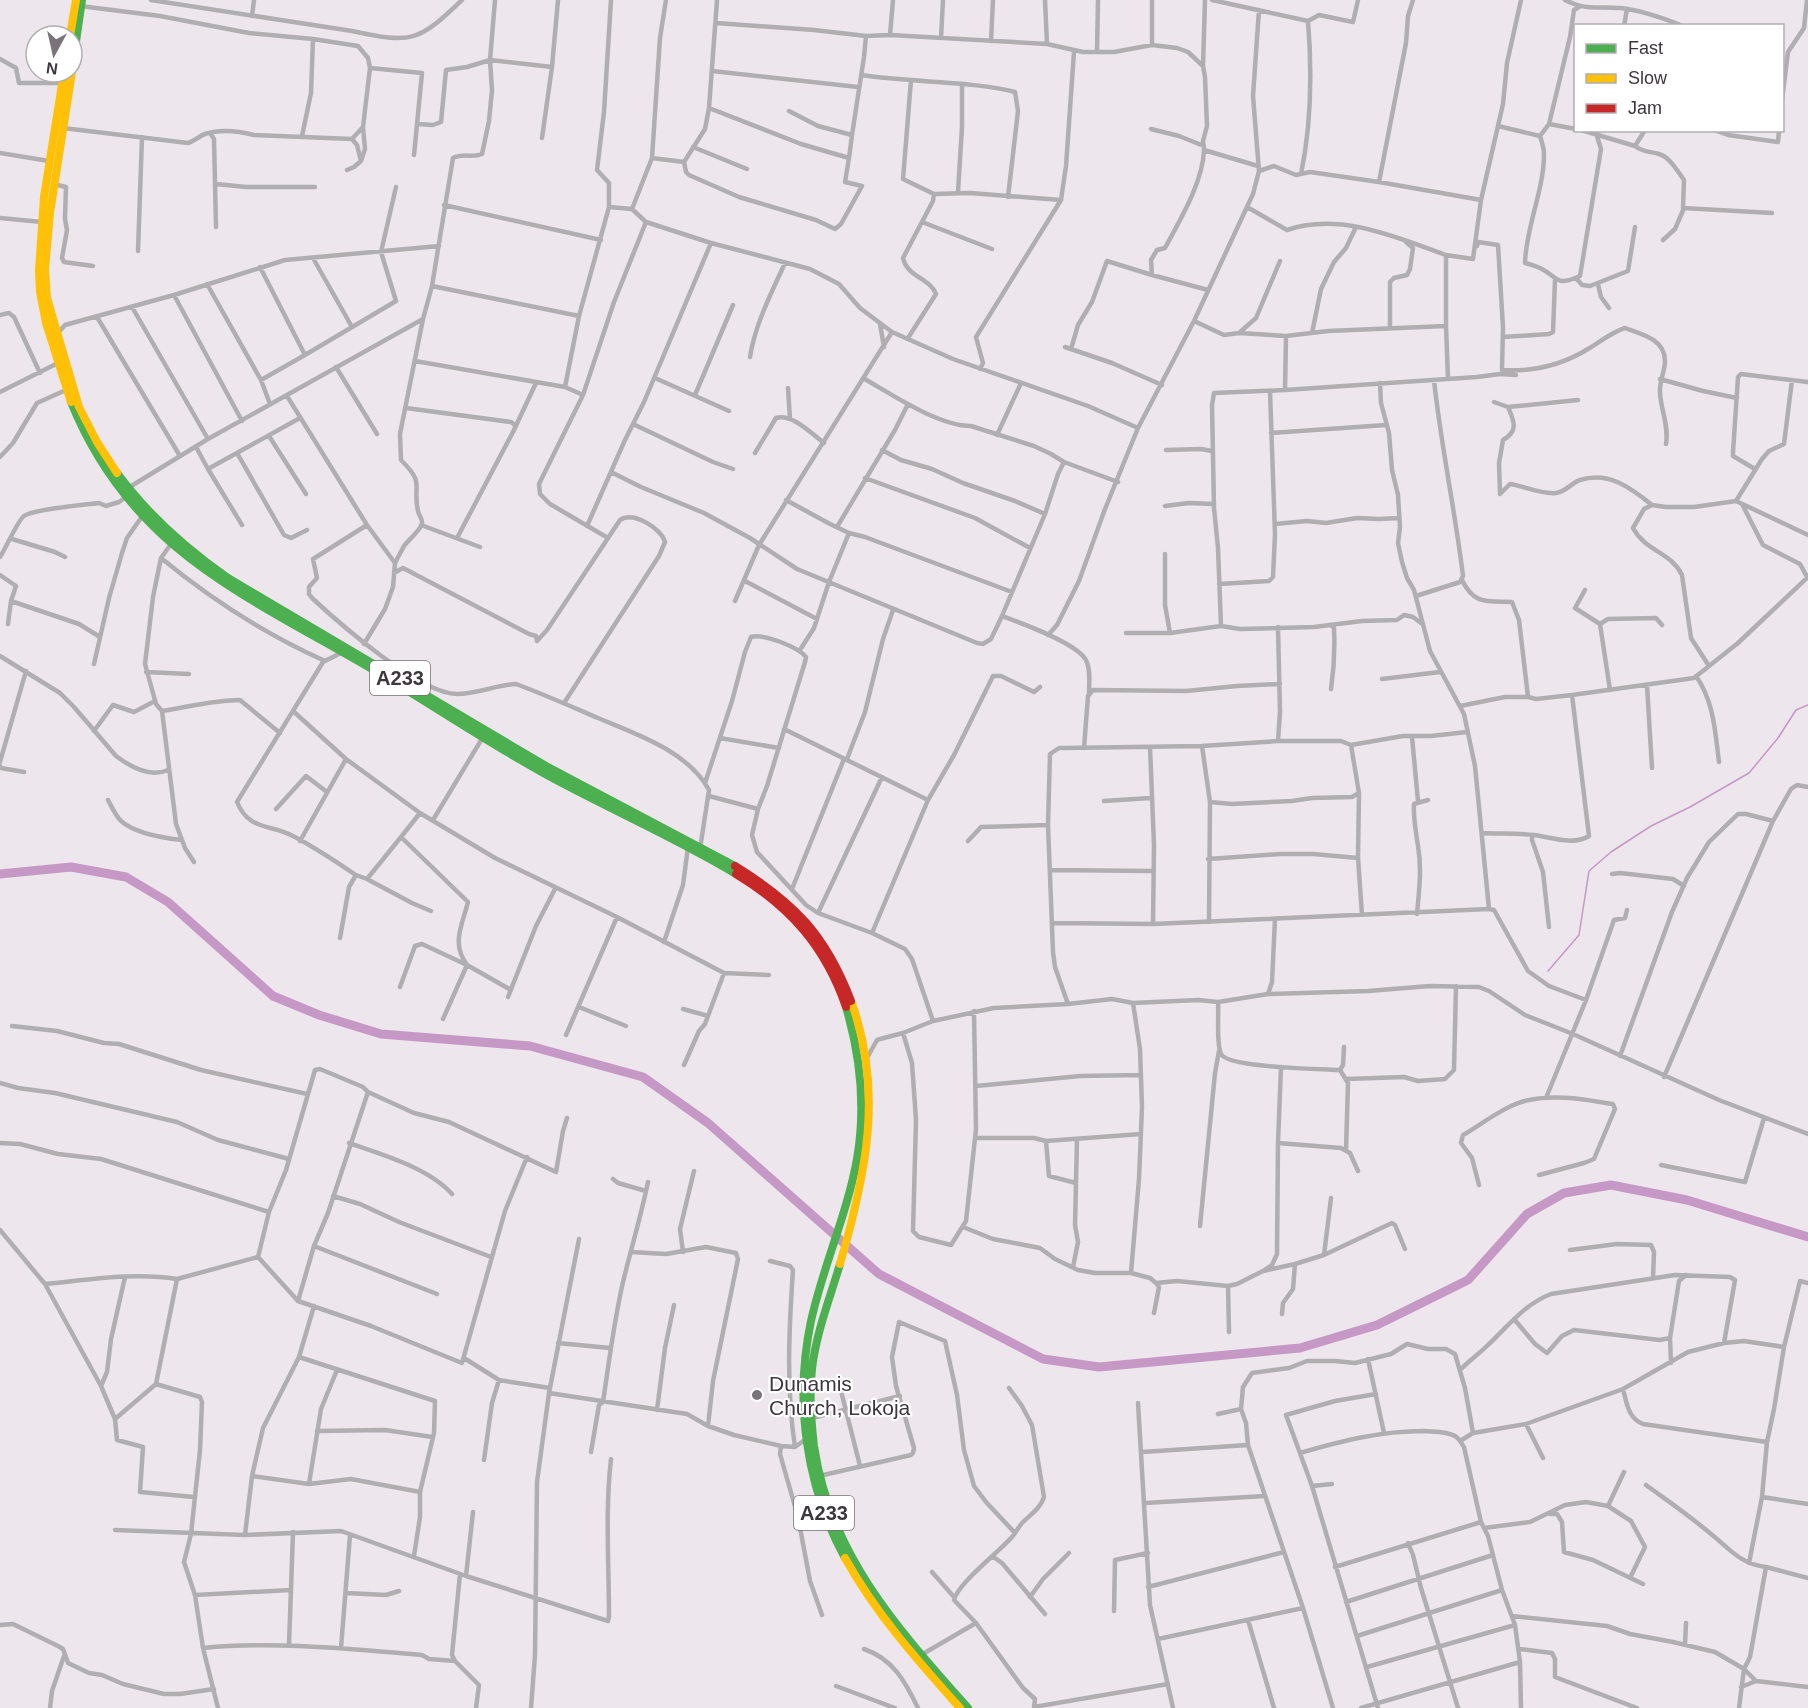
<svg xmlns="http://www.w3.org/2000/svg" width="1808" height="1708" font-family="Helvetica,sans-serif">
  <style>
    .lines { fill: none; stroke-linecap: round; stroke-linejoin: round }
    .stream { stroke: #c698c5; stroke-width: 1.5 }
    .river { stroke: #c698c5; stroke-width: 9 }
    .street { stroke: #b0aeb0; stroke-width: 4.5 }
    .fast { stroke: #4caf50; stroke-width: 8 }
    .slow { stroke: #ffc107; stroke-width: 8 }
    .jam { stroke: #c62828; stroke-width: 8 }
    .poi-dot { fill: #7a747a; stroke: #fff; stroke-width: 2 }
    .labels { text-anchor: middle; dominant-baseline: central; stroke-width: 4.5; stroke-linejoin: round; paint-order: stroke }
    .shield { fill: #fff; stroke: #767376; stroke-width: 1.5 }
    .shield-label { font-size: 20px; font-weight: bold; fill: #3c373c }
    .poi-label { font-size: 21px; fill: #3c373c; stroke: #fff; text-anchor: start }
  </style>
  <rect width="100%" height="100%" fill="#ede6ec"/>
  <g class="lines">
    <path class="stream" d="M1548 971 1579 935 1589 871 1611 852 1651 826 1690 807 1749 773 1778 738 1796 710 1808 705"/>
    <path class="river" d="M0 874 71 867 126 877 168 902 273 996 319 1015 381 1034 530 1046 643 1077 708 1123 879 1274 1043 1359 1099 1367 1300 1348 1377 1325 1468 1280 1527 1214 1564 1193 1611 1185 1687 1200 1808 1237"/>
    <path class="street" d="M151 0 352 31C412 44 418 42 462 0
      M1045 0 1047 44
      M1212 0 1308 21 1319 15 1353 22 1358 0
      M1565 0C1586 11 1597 6 1620 8 1641 10 1663 18 1683 26
      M80 6 160 16 249 33 313 39 358 46 368 58 370 68 363 127 365 149 361 161 354 167 347 170
      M252 16 254 0
      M716 23 814 30 866 36 890 35 1047 44 1083 52H1114L1152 45 1177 48 1188 52 1203 66 1205 77 1207 126 1203 141 1204 150 1258 166
      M1624 26 1627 9
      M890 35 893 0
      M941 38 943 0
      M991 41 993 0
      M1152 45V0
      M1097 52 1098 0
      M0 59 16 68 19 83H63
      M1203 66 1205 0
      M370 68 422 73 414 155
      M712 71 858 87
      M861 75C896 80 930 81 964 84 981 86 998 87 1015 92L1018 111 1008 197
      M911 80 903 179 934 194 970 193 1061 200
      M1782 100 1788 52 1804 28 1807 0
      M709 108 801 144 849 158 852 135
      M789 111 818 126 852 135 864 57 866 36
      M417 124 433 125 441 122 446 70 467 67 490 60 552 67
      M1549 124 1576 129
      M1498 126 1540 136C1542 142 1544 148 1544 154 1544 191 1526 226 1525 263 1530 264 1535 266 1540 268 1560 278 1555 287 1580 276L1601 149 1596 133 1598 130
      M63 128 188 143C195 141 199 136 205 134 221 129 238 131 254 135L352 139 357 145 361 161
      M1151 129 1179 136 1204 146
      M1581 130 1635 146C1644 153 1650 151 1659 154 1670 157 1678 172 1684 180L1683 208 1772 213
      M1714 130 1728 135 1778 142 1779 130
      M210 133 214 139 216 227
      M302 136 311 93 313 39
      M1540 136 1549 124 1570 37 1574 10 1579 7
      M542 138 552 67 558 0
      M352 139 363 127
      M1635 146 1645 130
      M693 147 747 169
      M0 153 49 161
      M652 158 684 162 686 172 689 175 739 197 816 220 835 229 841 224 862 186 845 182 849 158
      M684 162 705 129 709 108 717 0
      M1301 174C1311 126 1312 70 1308 21
      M1379 182 1406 43 1408 16 1413 0
      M53 184 66 187 65 219 67 230 62 258 64 262 93 266
      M216 184 246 187H315
      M958 192 962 127V84
      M1481 200 1503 104 1507 63 1521 0
      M444 205 601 240
      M609 207 632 209 646 222 711 243 810 269 839 284 860 308 892 332 953 359 1088 406 1138 428
      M1247 207 1287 230C1340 212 1396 237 1446 255
      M632 209 652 158 660 38 666 0
      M0 218 42 222
      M922 222 992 249
      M1663 240 1675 229 1684 208
      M1477 246 1478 242 1498 245 1503 327 1502 370C1533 372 1562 365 1588 349 1600 342 1612 332 1625 328 1641 334 1665 339 1665 361 1665 371 1659 382 1660 393 1661 410 1669 426 1666 444
      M138 251 142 137
      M313 258 352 327
      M260 267 305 355 261 380
      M1152 275 1151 260 1157 250 1165 248C1180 220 1203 182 1204 150
      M1576 278 1582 285 1590 286 1628 271 1635 227
      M207 284 261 380 270 404
      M1598 284 1601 297 1609 308
      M432 286 579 316
      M174 295 242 421
      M132 307 208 439
      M0 315 9 313 14 317 40 373
      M97 317 180 456
      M1194 321 1224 335 1239 333 1286 336 1328 331 1446 326V255L1473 259 1481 200 1379 182 1310 172 1296 175 1274 166 1259 171
      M880 324 884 347
      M1446 326 1448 379
      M1390 328V282L1394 278 1407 275 1410 269 1413 248 1406 242
      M1239 333 1256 318 1280 261
      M1312 333 1321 289 1334 262 1346 248 1356 227
      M57 334 65 325 174 295 285 260 439 246
      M1503 337 1549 334 1553 332 1555 280
      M908 338 936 294C930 278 907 277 903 258L933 201 934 194
      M1065 347 1112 363 1162 385
      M1071 349 1078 325 1092 302 1107 261 1152 275 1208 290
      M305 355 396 301 381 252 396 187
      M750 357C755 324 772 292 785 263
      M415 361 565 387 583 395
      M336 367 377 434
      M980 369 983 363 976 337 1061 200 1066 166 1074 52
      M655 378 729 411
      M863 378C891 394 938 426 971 426L1034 446 1051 454 1064 462 1118 482
      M1660 379 1703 391 1737 398
      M1380 383 1381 403 1389 433 1392 470 1398 495 1400 527 1398 543 1402 562 1407 578 1414 590 1430 651 1464 714 1475 766 1489 909 1494 910 1528 971 1549 986 1586 1000
      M565 387 579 316 609 207V183L597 170 604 112 611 0
      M788 388 790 419
      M1285 390 1477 377 1500 374 1516 375
      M0 392 58 363
      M695 395 733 305
      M287 396 367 525 395 563 393 587 385 609 364 644
      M1494 402 1508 407 1578 400
      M406 408 511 422 516 426
      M633 424 713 462 733 469
      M1271 433 1386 425
      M997 435 1021 383
      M269 436 306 494
      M196 447 208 469 300 418
      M882 450 901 460 932 469 963 483 1015 501 1045 514
      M1166 450 1201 449 1212 451
      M237 453 284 535 291 538 307 530
      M755 453 776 418C792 413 812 434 824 443
      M0 457 13 443 37 403 66 390
      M208 469 242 525
      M1755 469 1733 456V452L1738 377 1741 374 1808 382
      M611 472 641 487 704 513 750 538 797 569 977 643 983 644 991 639 1002 616 1045 514 1058 474 1064 462
      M865 478 975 518 1030 548
      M128 488 208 439 423 319
      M1500 494 1510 484C1524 486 1542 495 1556 493 1566 492 1571 483 1580 480 1609 471 1631 488 1652 505
      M1500 494 1499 463 1503 440C1519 431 1514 421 1508 407
      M786 500 830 524 849 533 865 537 1012 592
      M1736 501 1762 459 1769 451 1784 444 1792 380
      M1742 504 1763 545 1800 564 1807 577
      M1165 506 1189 503 1214 504
      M1275 524 1307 521 1326 523 1357 518 1379 519 1399 518
      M367 525 313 559 317 578 309 587V594L312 598C340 624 420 694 457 694 477 694 496 685 516 684 543 694 570 706 598 718 636 734 688 751 709 790L700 849
      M421 525 480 547
      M587 526 625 440 644 402 711 243
      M837 527 895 430 908 404
      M457 538 513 432 536 383
      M608 538 550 504 540 494 539 484 583 395 614 302 646 222
      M12 539 55 552 65 557
      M171 544 161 558 153 597 145 664 156 704 162 711 176 824 185 848 194 862
      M1165 554V605L1170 633
      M0 557C6 548 18 520 24 516 33 509 85 505 99 503L106 506 119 502 126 497
      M161 558C212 600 265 634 325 661
      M395 563C398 557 401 552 404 546 409 539 419 532 422 524 423 519 419 516 418 511 412 483 426 485 401 460L400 434 423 319 432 286 453 158C463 153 473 158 482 154L489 121 492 90 490 60 495 0
      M394 573 403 568 529 634 536 636 537 641 547 630 620 520C633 511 661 528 665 542L659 556 564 703
      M0 575 16 586 11 601 79 624 100 637
      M1462 580C1474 605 1487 601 1512 602L1519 620 1528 697
      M745 581 817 619
      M1219 584 1269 581 1273 577 1275 534 1270 391
      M1585 590 1575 608 1600 624 1610 690
      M1416 596 1460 582 1463 576C1455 510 1441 446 1434 380
      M735 601 759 545 892 332
      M1002 616C1021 623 1077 643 1086 660 1091 670 1089 682 1089 693
      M8 624 11 601
      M1600 624 1608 619 1656 618 1662 625
      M1221 626 1218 548 1214 508 1212 405 1214 393 1285 390 1286 336
      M1278 627 1280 712 1278 741
      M1126 633H1170L1221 626 1240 629 1314 627 1362 621 1397 620 1404 615 1413 617 1421 623
      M1048 635 1057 625 1079 581 1105 509 1138 428 1194 321 1253 194 1259 171 1253 96 1259 10
      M800 650 814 628 829 582 849 533
      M343 652 323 662 237 802C249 831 270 824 291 835 313 846 335 861 356 875L367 879 401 837
      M0 656 60 693 74 707 116 756C131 767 150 778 168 770
      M94 664 109 598 122 553 127 538 143 515
      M1709 666 1691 638 1682 575C1670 551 1646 552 1633 528L1644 509 1652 505 1666 507H1694L1736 501 1808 535
      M146 672 189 674
      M1696 676C1714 702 1715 731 1719 762
      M1382 679 1440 672
      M1647 685 1652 768
      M1331 689C1334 669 1335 648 1334 628L1331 625
      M1572 695 1694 678 1738 643 1808 577
      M1460 706 1505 697H1528L1536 699 1572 695 1589 836C1573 846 1550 837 1534 835 1517 833 1499 834 1482 833
      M162 711C189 707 213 700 240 700L280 733
      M293 711 346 759 420 813 495 858 617 917 724 973 769 975
      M784 729 928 800
      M94 731 113 705 134 712 155 701
      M1412 737 1418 801
      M720 738 779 748
      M1351 745 1359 793 1358 858 1362 915
      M1202 746 1210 802 1209 922
      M1150 747 1154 845 1153 924
      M1084 748 1088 696 1093 690 1186 691 1237 686 1280 684
      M847 759 865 712 883 639 893 610
      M0 762 26 671
      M0 766 1 768 24 772
      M705 783 732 701 745 652 751 637C763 633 798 647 806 657L805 662 767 786 758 809 752 835 757 852 806 905 818 913 872 933 905 949 912 959 933 1021
      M709 796 758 809
      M108 800C112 807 115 815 121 821 136 834 163 838 182 840
      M1104 801 1150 798
      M1210 802 1232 804 1292 801 1312 798 1352 797 1359 793
      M276 809 306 776 327 792
      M420 813 401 837 468 902C462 926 451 943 467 965L443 1019
      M433 820 483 737
      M1532 835V840L1543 872 1549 927
      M300 841 346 759
      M968 841 981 827 1048 825
      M1208 859 1281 854H1313L1358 858
      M1050 870 1152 871
      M1612 874 1620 873 1673 879 1684 886
      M367 879 412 903 431 911
      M792 889 844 759
      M818 913 882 777
      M1417 914C1419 891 1422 869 1418 846 1416 832 1413 818 1414 804L1428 800
      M1052 923 1153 924 1489 909
      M872 933 928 800 954 755 993 676H1001L1034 692 1040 687
      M340 938 349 887 356 875
      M664 942 683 885 688 847
      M400 987 415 946 422 944 467 965 511 990
      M1268 994 1272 982 1275 919
      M508 997 536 926 555 889
      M1218 1002C1219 1015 1216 1043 1221 1054 1228 1068 1322 1069 1340 1070L1343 1065 1344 1047
      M1068 1004 1055 967 1053 952 1048 825 1050 754 1059 748H1064L1202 746 1278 741H1341L1351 745 1403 736H1431L1467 732
      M579 1007 626 1026
      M683 1009 708 1016
      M12 1026 57 1031 104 1043 119 1044 201 1070 307 1094
      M903 1033 912 1063 916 1120 913 1231 919 1237 951 1245 966 1221 976 1129 974 1011
      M566 1035 617 917
      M1620 1056 1672 912 1687 878 1709 842 1738 814H1746L1773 821
      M867 1058 877 1040 880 1039 903 1033 933 1021 994 1008 1068 1004 1112 999 1133 1003 1198 1000 1218 1002 1268 994 1368 991 1430 986 1479 987 1489 991 1525 1015 1573 1034 1719 1100 1808 1134
      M684 1065 699 1031 705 1024 724 973
      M1340 1070 1348 1083 1346 1150
      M1664 1077 1773 821 1791 789 1797 785 1808 787
      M1346 1079 1404 1077 1418 1081 1445 1079 1454 1070 1456 986
      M0 1083 18 1088 55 1093 177 1122 218 1140 289 1159
      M976 1086 1080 1076 1141 1075
      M1546 1098 1586 1000 1614 920 1625 918 1627 910
      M975 1138H1034L1046 1141 1141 1134
      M1046 1141 1049 1176 1076 1183
      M0 1143 20 1144 58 1154 101 1159 269 1212
      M349 1143C381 1154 429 1168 452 1194
      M1278 1143 1341 1148 1350 1153 1358 1171
      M1661 1165 1745 1182 1764 1118
      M613 1179 618 1183 646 1191
      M1479 1185 1472 1158 1461 1143 1463 1135C1482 1124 1507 1104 1529 1100 1557 1094 1586 1100 1613 1104L1615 1109 1594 1159 1584 1163 1539 1175
      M333 1196 360 1204 399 1222 491 1257
      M1200 1226 1215 1073 1219 1051
      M963 1227 993 1239 1040 1248 1055 1259 1078 1270 1095 1273H1131L1139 1179 1142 1107 1140 1049 1133 1003
      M0 1230 45 1284 101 1386 115 1419 156 1384 177 1279
      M314 1246 437 1294
      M1570 1250 1617 1244 1651 1245 1654 1252 1653 1278
      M631 1252 666 1254 706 1247 736 1253 738 1259 713 1381 708 1426
      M683 1252 680 1229 694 1171
      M1324 1255 1331 1198
      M258 1257 269 1212 286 1170 315 1070 320 1069 363 1087 368 1092 414 1113 449 1122 556 1172 563 1131 567 1118
      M258 1257 298 1301 371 1326 462 1363 505 1211 527 1157
      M770 1261 790 1266 793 1270C789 1329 786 1388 795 1447
      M1073 1267 1078 1242 1075 1225 1077 1139
      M1263 1271 1272 1265 1277 1254 1278 1143 1281 1067
      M1131 1273 1150 1278 1156 1283 1177 1281 1228 1286 1237 1284 1263 1271 1295 1264
      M45 1284C88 1280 134 1272 177 1279L258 1257
      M1228 1286 1229 1332
      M298 1301 314 1246 328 1213 368 1092
      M1154 1313 1159 1287 1156 1283
      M1282 1314 1283 1303 1293 1289 1295 1264 1324 1255 1392 1223 1395 1225 1405 1249
      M1514 1319 1535 1344 1547 1353 1562 1336 1574 1330 1660 1340 1670 1338
      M558 1343 610 1348
      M299 1357 435 1401 434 1433 420 1492V1517L414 1556
      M464 1358 499 1380 550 1388
      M1368 1359 1384 1433
      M1671 1363 1670 1338 1679 1281 1686 1275
      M1461 1369C1470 1360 1480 1353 1489 1344 1509 1325 1525 1304 1551 1294L1675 1275 1730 1277 1735 1280 1724 1343
      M156 1384 200 1397 202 1402 200 1450 191 1534 184 1562 195 1595 203 1648 218 1708
      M101 1386 107 1372 111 1339 125 1277
      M840 1387 860 1466
      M1009 1388 1022 1406 1032 1425 1044 1497C1040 1509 1031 1514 1023 1522 1018 1527 1016 1533 1012 1537 999 1552 958 1583 954 1600L976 1623 1023 1688 1035 1699 1034 1707 1168 1684
      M1623 1389C1627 1404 1628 1418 1643 1424L1767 1442
      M549 1393 579 1239
      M1376 1394 1335 1401 1286 1415 1312 1486 1378 1708
      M1138 1403 1150 1605 1173 1708
      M1241 1409 1243 1387 1252 1373 1289 1368 1307 1361H1335L1355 1363 1391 1354 1407 1344 1428 1349H1446L1455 1354 1465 1388 1473 1433
      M657 1410 665 1348 674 1305
      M1218 1414 1241 1409 1246 1423 1248 1445 1303 1608 1333 1708
      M812 1418 900 1396
      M115 1419 117 1440 143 1447 140 1492 194 1497
      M1526 1424 1543 1458
      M317 1431 385 1430 432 1437
      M1460 1441 1473 1433 1526 1424 1623 1389 1688 1352 1724 1343 1744 1341 1784 1347
      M781 1446 780 1454 798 1517 810 1581 822 1615
      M591 1452 599 1405 603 1402C609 1362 614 1321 623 1282 631 1249 641 1216 648 1182
      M1142 1452 1248 1445
      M1300 1453C1341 1441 1380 1431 1424 1431 1434 1432 1446 1431 1455 1436 1460 1439 1461 1443 1464 1447L1481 1522 1488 1536 1502 1590 1515 1625 1520 1662 1521 1708
      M484 1460 492 1403 499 1380
      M252 1476 309 1484 351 1479 420 1492
      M819 1476 911 1455 913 1453 914 1448 896 1386 892 1357 899 1322 945 1341 957 1395 964 1450 974 1486 986 1502 1015 1533
      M309 1484 321 1409 337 1370
      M1646 1485C1668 1501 1690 1516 1711 1534 1730 1549 1740 1564 1766 1567L1750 1657 1744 1669 1739 1708
      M1312 1486 1332 1484
      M1762 1497 1808 1504
      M1145 1503 1265 1496
      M1608 1506 1624 1472
      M1550 1514H1557L1562 1522 1564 1552 1593 1560 1643 1584
      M1484 1528 1530 1522 1565 1505 1586 1502 1608 1506 1631 1521 1645 1547 1630 1578
      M115 1530 245 1535 341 1531 466 1576 608 1621 609 1617C609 1564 605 1512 611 1459
      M245 1535 252 1476 263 1428 299 1357 314 1306
      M1408 1543 1413 1555 1421 1588 1458 1708
      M992 1556 1002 1563 1045 1614
      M1749 1563 1762 1497 1767 1442 1774 1409 1784 1347 1800 1281 1808 1283
      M1335 1567 1481 1522
      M1766 1567 1808 1578
      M932 1572 954 1597
      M460 1574 452 1655 455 1661 479 1685 476 1708
      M466 1576 473 1512
      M1148 1587 1284 1552
      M346 1593 386 1595 399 1591
      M195 1595 290 1590
      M1030 1597 1043 1579 1069 1553
      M1346 1602 1493 1555
      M1114 1611 1115 1560 1148 1553
      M1512 1616 1607 1626 1630 1634 1673 1642 1715 1652 1744 1669 1756 1681
      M1248 1620 1274 1708
      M0 1625 13 1624 58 1646 63 1649 68 1663 89 1673 102 1675 123 1684 164 1694H180L214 1689
      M1357 1636 1502 1590
      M1158 1639 1303 1608
      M289 1645 293 1532
      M1685 1645 1686 1623
      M203 1648C276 1641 349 1649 422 1655L429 1659 455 1661
      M341 1648 350 1535
      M864 1649C893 1659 905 1681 918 1708
      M1519 1649 1552 1653 1555 1659V1677L1637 1708
      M921 1655 976 1623
      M1367 1667 1515 1625
      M836 1686 895 1708
      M1741 1687 1756 1681 1808 1687
      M50 1708 52 1691 64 1656
      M531 1708 535 1655 537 1482 549 1393 687 1414 708 1426 734 1435 781 1446 795 1447 806 1439
      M1361 1708 1520 1662"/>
    <path class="fast" d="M72 69 82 0
      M71 402C131 550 244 594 372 669 431 704 487 742 547 775 609 809 675 837 736 874
      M117 473C148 515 185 548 228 578L546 766 735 866
      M840 1264C830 1298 816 1333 812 1369 809 1395 811 1421 814 1446 830 1555 898 1629 968 1708
      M845 1558C806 1487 794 1401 811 1321 823 1266 847 1215 857 1159 866 1107 861 1058 846 1007"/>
    <path class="slow" d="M70 36 76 0
      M64 72 44 197 39 270 40 292 46 323 71 402
      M72 72 50 213 45 269 47 298 79 407 97 442 117 473
      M840 1264C866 1175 884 1090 851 1001
      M845 1558C876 1614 918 1661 960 1708"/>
    <path class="jam" d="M735 866C794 902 826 935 851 1001
      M736 874C790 907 825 946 846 1007"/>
  </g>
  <circle class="poi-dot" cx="757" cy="1395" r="6"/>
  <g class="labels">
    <g class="shield">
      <rect x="370" y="661" width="60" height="34" rx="4.5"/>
      <rect x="794" y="1496" width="60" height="34" rx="4.5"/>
    </g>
    <g class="shield-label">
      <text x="400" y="678">A233</text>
      <text x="824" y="1513">A233</text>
    </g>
    <g class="poi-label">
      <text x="769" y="1383">Dunamis<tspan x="769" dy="24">Church, Lokoja</tspan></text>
    </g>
  </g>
  <rect x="1574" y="24" width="210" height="108" fill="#ffffff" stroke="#b1afb1" stroke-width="1.5"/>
  <rect x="1586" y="44" width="30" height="9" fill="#4caf50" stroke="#b1afb1" stroke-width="1.5"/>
  <text x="1628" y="54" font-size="18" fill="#3c373c">Fast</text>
  <rect x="1586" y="74" width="30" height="9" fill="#ffc107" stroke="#b1afb1" stroke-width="1.5"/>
  <text x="1628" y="84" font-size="18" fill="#3c373c">Slow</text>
  <rect x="1586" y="104" width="30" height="9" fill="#c62828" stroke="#b1afb1" stroke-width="1.5"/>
  <text x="1628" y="114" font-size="18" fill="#3c373c">Jam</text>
  <g transform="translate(54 54) rotate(188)"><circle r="28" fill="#ffffff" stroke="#b1afb1" stroke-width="1.5"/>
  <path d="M0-4.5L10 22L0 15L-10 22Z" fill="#7a747a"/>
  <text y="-9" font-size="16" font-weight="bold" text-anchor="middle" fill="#3c373c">N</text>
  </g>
</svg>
